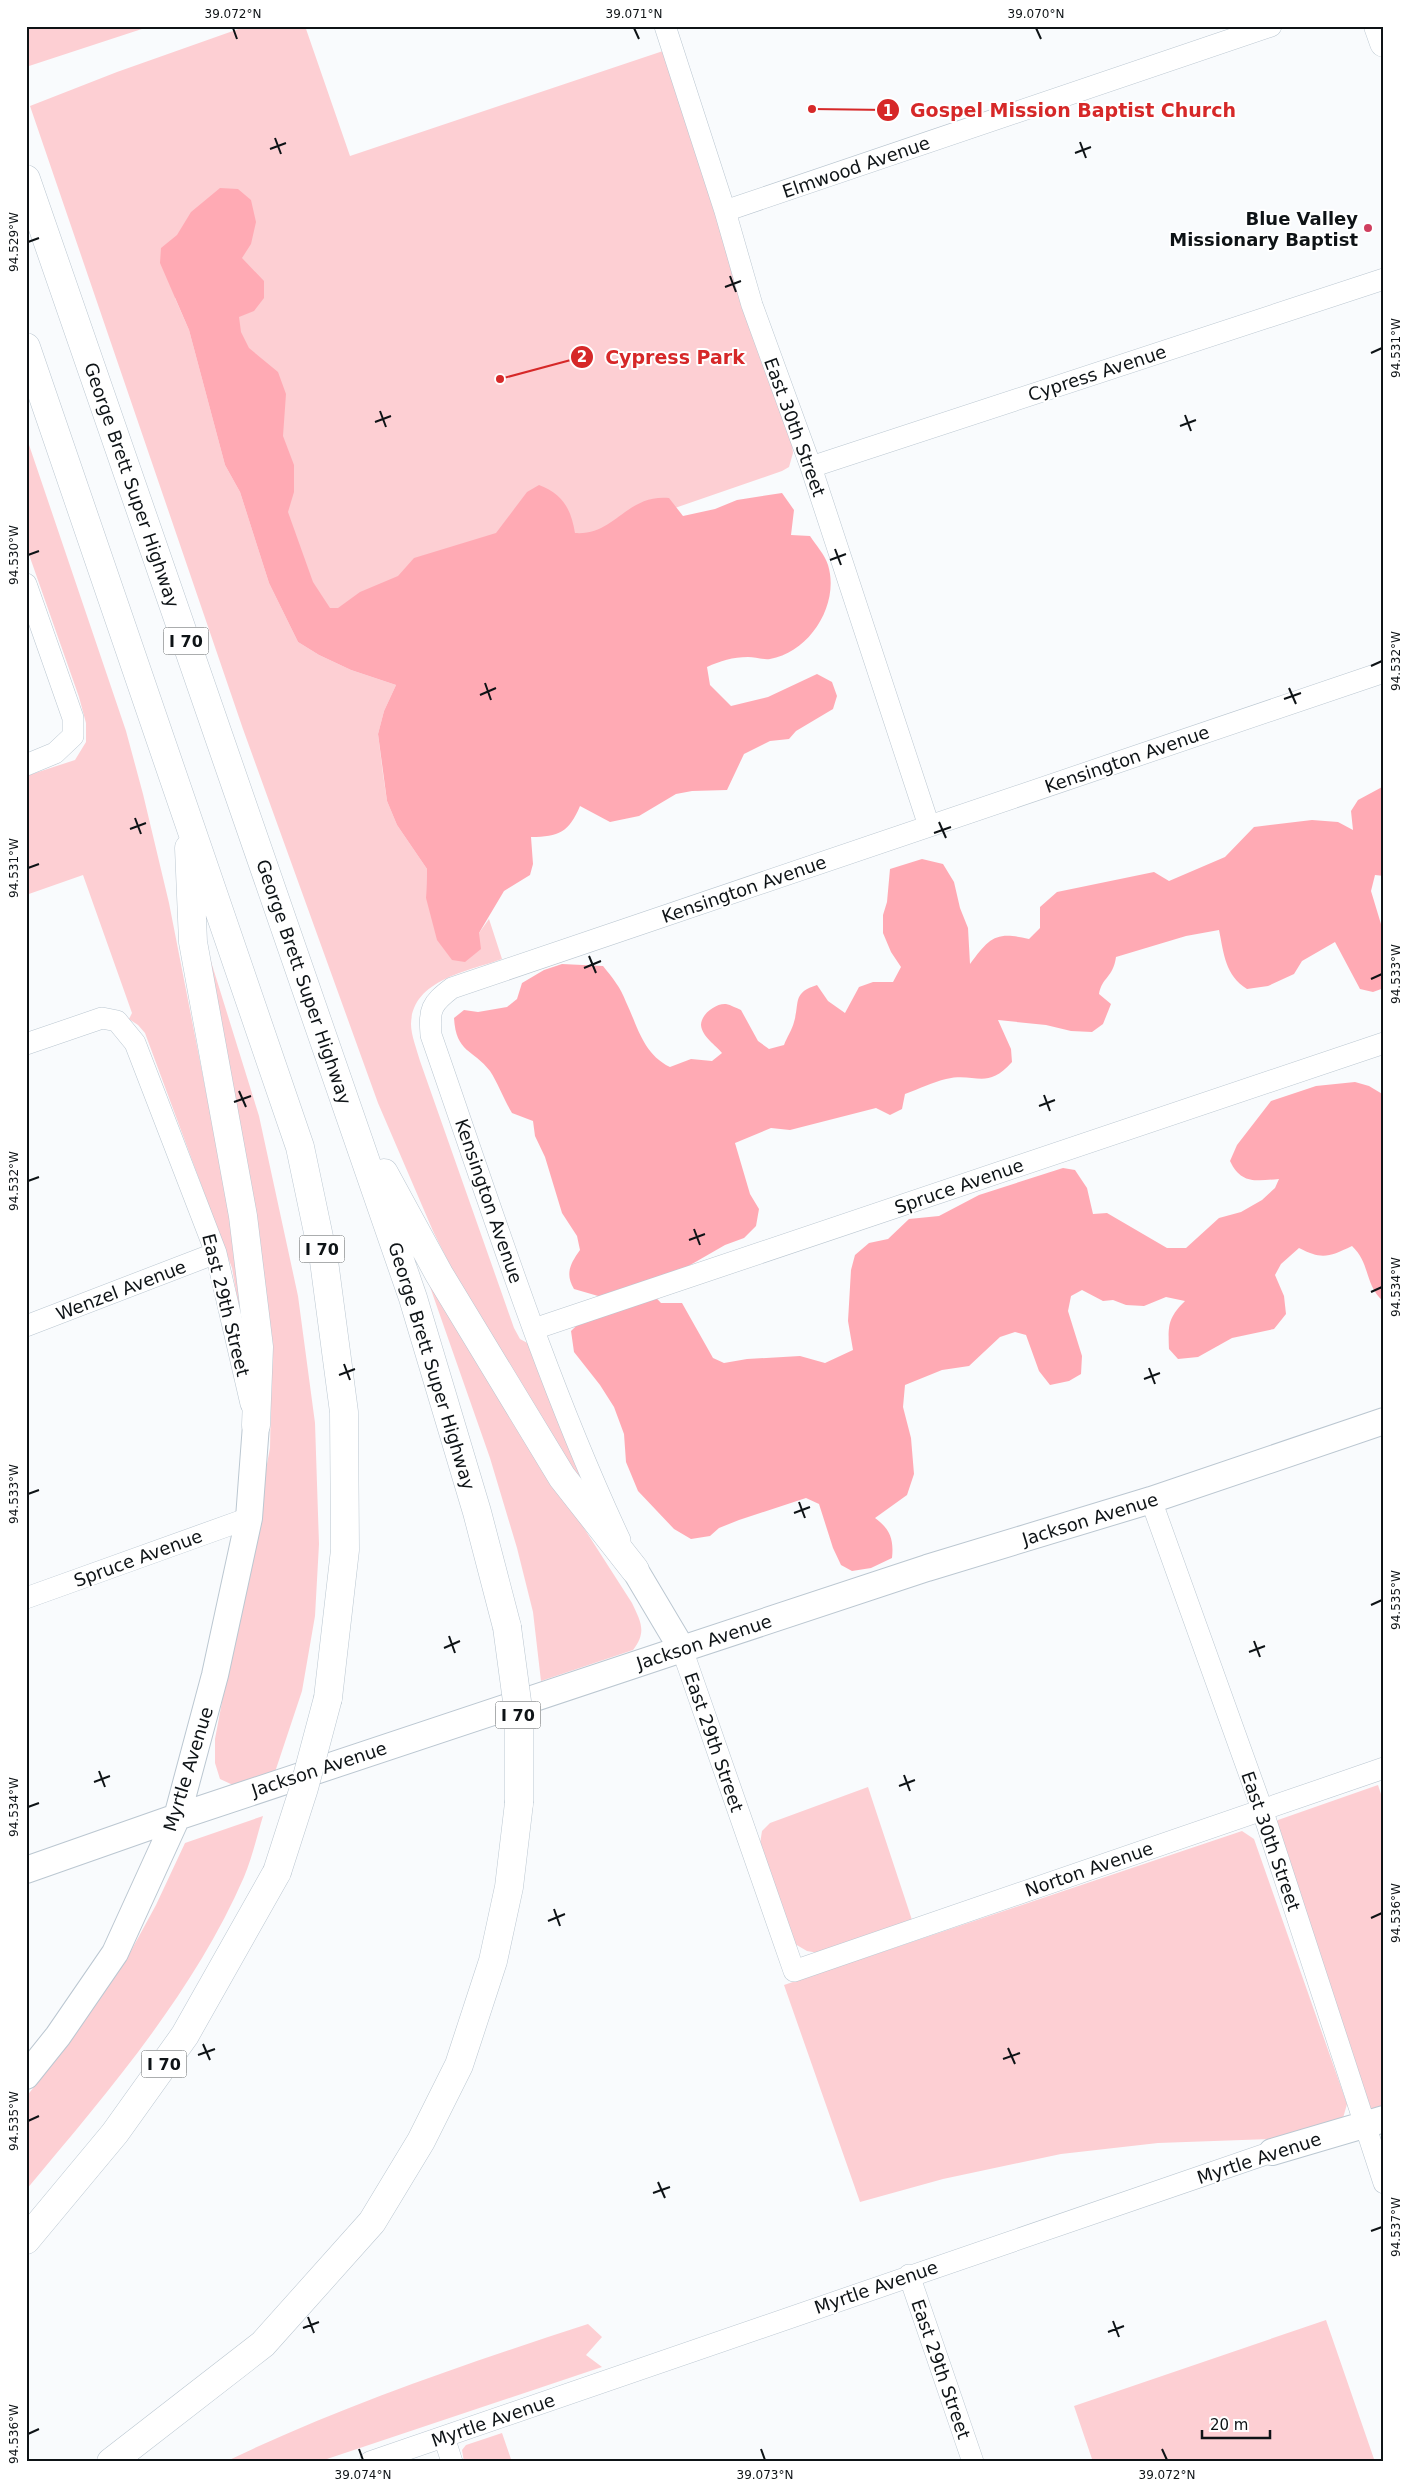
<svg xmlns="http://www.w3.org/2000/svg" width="1410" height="2488" font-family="'DejaVu Sans',sans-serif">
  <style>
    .green { fill: #fdcfd3 }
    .forest { fill: #ffaab4 }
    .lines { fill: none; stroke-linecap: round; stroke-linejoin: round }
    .minor-casing { stroke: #bbc7d1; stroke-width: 22 }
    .tertiary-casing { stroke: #bbc7d1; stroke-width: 28 }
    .secondary-casing { stroke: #bbc7d1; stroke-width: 29 }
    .motorway-casing { stroke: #bbc7d1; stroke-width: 29 }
    .minor { stroke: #fff; stroke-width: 21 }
    .tertiary { stroke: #fff; stroke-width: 26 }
    .secondary { stroke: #fff; stroke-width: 28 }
    .motorway { stroke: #fff; stroke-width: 28 }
    .motorway-bridge-casing { stroke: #bbc7d1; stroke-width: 29; stroke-linecap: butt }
    .motorway-bridge { stroke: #fff; stroke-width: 28 }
    .ticks { fill: none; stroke: #0e1316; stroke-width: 2 }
    .poi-dot { fill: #cf3f5f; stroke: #fff; stroke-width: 2 }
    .labels { text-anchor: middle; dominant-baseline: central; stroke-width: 4; stroke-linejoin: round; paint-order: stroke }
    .shield { fill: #fff; stroke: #565a5c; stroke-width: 1 }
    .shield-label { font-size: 16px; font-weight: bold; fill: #0e1316 }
    .street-label { font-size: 18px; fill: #0e1316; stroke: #fff }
    .poi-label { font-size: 18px; font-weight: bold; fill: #0e1316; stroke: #fff; text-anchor: end }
    .leader { fill: none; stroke: #d62828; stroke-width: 2 }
    .callout-dot { fill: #d62828; stroke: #fff; stroke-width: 2 }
    .mark-label { font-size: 15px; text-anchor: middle; font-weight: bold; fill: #fff }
    .callout-label { font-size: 19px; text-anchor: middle; font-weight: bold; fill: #d62828; stroke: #fff; stroke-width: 4; stroke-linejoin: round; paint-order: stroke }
    .neatline { fill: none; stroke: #0e1316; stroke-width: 2 }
    .ticks-label { font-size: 12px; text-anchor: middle; fill: #0e1316 }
  </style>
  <rect width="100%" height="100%" fill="#f9fbfd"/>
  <path class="green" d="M26 26H151L26 67Z
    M247 26H305L350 156 666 50 791 436 793 453 789 467 782 471 481 575 331 658 177 235 175 298 189 330 225 465 240 492 269 583 298 642 319 655 351 670 396 685 384 711 378 734 383 774 387 801 397 825 427 869 426 898 479 933 489 919 502 959C470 971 412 979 411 1024 411 1035 417 1050 420 1061L514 1328 520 1339 531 1345 593 1498 574 1477 479 1324 433 1231 378 1103 243 729 30 106 117 72Z
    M26 436 126 731 143 794 169 903 224 1184 245 1299 243 1331 232 1268 145 1033 138 1025 129 1019 132 1013 83 875 26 895V776L75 760 86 742V723L79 697 26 546Z
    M209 955 259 1116 298 1296 315 1423 319 1544 315 1616 302 1691 275 1772 233 1785 220 1779 215 1763V1739L270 1448 272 1350Z
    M415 1244 489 1380 632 1603C641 1622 647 1632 633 1650L541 1681 533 1612 517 1548 490 1458Z
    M1378 1785 1384 1803V2106L1371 2111 1273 1826 1278 1820Z
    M868 1787 912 1920 818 1953 807 1951 795 1944 760 1844 762 1831 770 1823Z
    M263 1816C257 1836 252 1858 244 1877 193 1994 107 2093 26 2190V2097L70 2042 126 1960 156 1905 185 1843Z
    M1242 1831 1254 1839 1347 2104 1343 2118 1270 2139 1158 2143 1061 2154 943 2179 860 2202 784 1985Z
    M1326 2320 1374 2459 1364 2462H1093L1074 2406Z
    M588 2324 602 2337 586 2355 602 2367 318 2462H225C341 2406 465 2364 588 2324Z
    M502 2433 512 2462H464L462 2450 466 2445Z"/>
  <path class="forest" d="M220 188 238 189 251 200 256 222 251 244 242 258 264 281V298L254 311 239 317 241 332 249 348 278 372 286 394 283 436 294 465V492L288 512 313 582 330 608H338L360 592 398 576 414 558 496 533 527 492 539 485C563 494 571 509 575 533 615 536 626 494 669 498L683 516 715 509 737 500 782 493 794 510 791 535 810 536C816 545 825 555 828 565 840 604 810 652 770 659 763 660 755 657 748 657 733 657 720 661 707 667L710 685 731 706 768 697 817 674 832 682 837 696 833 709 796 731 789 739 770 741 744 754 727 790 692 791 676 794 639 816 610 822 580 806C569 832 559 837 531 837L533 864 530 875 504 891 479 933 481 949 465 962 452 960 437 940 426 898 427 869 397 825 387 801 378 734 384 711 396 685 351 670 319 655 298 642 269 583 240 492 225 465 189 330 160 263 161 248 177 235 191 212Z
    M1384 786V876L1375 875 1371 891 1384 934V988L1373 992 1360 989 1335 942 1302 961 1294 974 1268 986 1247 989C1225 975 1224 954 1219 930L1186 936 1116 957C1113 978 1102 977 1099 994L1111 1004 1103 1024 1092 1032 1071 1031 1046 1025 998 1020 1011 1049 1012 1062C986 1091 976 1072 946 1079 933 1082 919 1089 905 1094L902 1109 890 1115 876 1108 790 1130 771 1128 735 1143 750 1194 759 1209 756 1226 744 1238 725 1245 685 1268 643 1284 661 1303H682L713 1358 724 1363 747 1359 800 1356 825 1363 853 1350 848 1321 851 1270 855 1255 869 1243 888 1239 909 1219 939 1216 979 1195 1063 1168 1075 1170 1087 1188 1093 1214 1107 1213 1167 1248H1186L1219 1218 1241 1212 1262 1200 1275 1188 1279 1179C1255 1181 1241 1184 1230 1161L1237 1145 1271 1101 1316 1086 1355 1082 1369 1086 1384 1095V1302C1364 1285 1371 1264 1352 1246 1329 1257 1322 1260 1299 1248L1281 1264 1275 1275 1284 1296 1286 1314 1274 1329 1232 1338 1198 1357 1178 1359 1169 1349C1168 1325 1168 1318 1185 1301L1166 1297 1144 1306 1126 1305 1113 1300 1103 1301 1082 1290 1071 1296 1068 1311 1082 1356 1081 1374 1069 1381 1050 1385 1039 1371 1026 1335 1015 1332 1000 1337 969 1366 942 1370 905 1385 903 1407 911 1438 914 1474 907 1495 875 1518C890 1529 894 1539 892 1558L871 1568 852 1571 841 1565 833 1548 819 1504 806 1498 739 1520 719 1528 710 1536 691 1539 674 1529 638 1491 626 1462 624 1434 614 1407 600 1385 574 1352 571 1331 605 1298 574 1289C565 1274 570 1264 580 1250L577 1236 562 1213 545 1157 535 1136 533 1121 512 1113C504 1100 498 1083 490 1071 473 1049 456 1053 454 1018L464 1010 478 1012 507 1007 517 999 522 983 544 970 562 964 603 966C612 977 621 988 626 1002 638 1027 643 1054 670 1067L691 1059 712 1061 722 1053C716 1045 702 1037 701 1025 701 1014 716 1003 726 1004 731 1005 736 1008 741 1010L758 1041 769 1049 784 1045C787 1037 792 1030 794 1022 800 1002 792 993 817 985L828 1001 845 1013 859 987 873 982H893L901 967 891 952 883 933V915L887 902 890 869 922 859 943 864 954 882 960 908 968 928 970 964C990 937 996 931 1029 939L1040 928V907L1057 892 1154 872 1169 881 1225 857 1254 827 1312 820 1338 822 1353 830 1351 811 1358 800Z"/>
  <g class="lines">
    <g class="minor-casing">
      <path id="minor" d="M665 26 725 211 752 305 811 467 929 826
        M725 211 1271 26
        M811 467 1384 279
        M26 584 73 718V736L55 753 26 765
        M26 1044 102 1018 117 1021 135 1043 216 1253 251 1404
        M26 1326 216 1253
        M534 1329 1384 1043
        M1151 1500 1262 1809 1384 2183
        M620 1540C544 1377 490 1204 431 1035 429 1009 431 1004 452 988L1384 672
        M26 1598 249 1518
        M682 1649 794 1971 1384 1768
        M909 2275 973 2462
        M444 2437 452 2462
        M370 2462 1272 2152"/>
    </g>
    <g class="tertiary-casing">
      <path id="tertiary" d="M635 1570 682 1649
        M26 1870 177 1817 682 1649 927 1568 1151 1500 1384 1421
        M26 2076 58 2036 115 1953 177 1817 215 1675 249 1518 256 1425
        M1272 2152 1384 2119"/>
    </g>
    <g class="secondary-casing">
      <path id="secondary" d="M1378 26 1384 43"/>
    </g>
    <g class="motorway-casing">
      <path id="motorway" d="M26 179 413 1298 477 1512 507 1627
        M26 347 300 1147 324 1261 344 1412 345 1550 328 1698
        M189 848 193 942 243 1216 259 1347 256 1425
        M384 1173 439 1274 562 1477 635 1570
        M26 2240 115 2133 185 2035 277 1872
        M111 2462 263 2344 372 2222 421 2141 459 2065 493 1961 509 1887 519 1803"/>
    </g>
    <use href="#minor" class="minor"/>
    <use href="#tertiary" class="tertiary"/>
    <use href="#secondary" class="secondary"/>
    <use href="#motorway" class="motorway"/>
    <g class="motorway-bridge-casing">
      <path id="motorway-bridge" d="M507 1627 519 1716V1803
        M277 1872 304 1788 328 1698"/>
    </g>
    <use href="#motorway-bridge" class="motorway-bridge"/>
  </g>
  <path class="ticks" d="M233 28 237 39M634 28 639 39M1036 28 1041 39M275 138 281 154M1080 142 1086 158M270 149 286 143M1075 153 1091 147M28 242 39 238M730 276 736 292M725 287 741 281M1371 353 1382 348M380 411 386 427M1185 415 1191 431M375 422 391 416M1180 426 1196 420M835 549 841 565M28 555 39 551M830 560 846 554M1371 666 1382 661M485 683 491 700M1289 688 1296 704M480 695 496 688M1284 699 1301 693M135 818 141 834M939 822 946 838M130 829 146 823M934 833 951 827M28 868 39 864M589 956 596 973M584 968 601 961M1371 979 1382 974M239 1091 246 1107M1044 1095 1050 1111M234 1102 251 1096M1039 1106 1055 1100M28 1181 39 1177M694 1229 700 1245M689 1240 705 1234M1371 1292 1382 1287M344 1364 350 1380M1149 1368 1155 1384M339 1375 355 1369M1144 1379 1160 1373M28 1494 39 1490M799 1502 805 1518M794 1513 810 1507M1371 1605 1382 1600M449 1636 455 1653M1254 1641 1260 1657M444 1648 460 1641M1249 1652 1265 1646M99 1771 105 1787M904 1775 910 1791M94 1782 110 1776M899 1786 915 1780M28 1807 39 1803M554 1909 560 1926M1371 1918 1382 1913M548 1921 565 1914M203 2044 210 2060M1008 2048 1015 2064M198 2055 215 2049M1003 2059 1020 2053M28 2121 39 2116M658 2182 665 2198M653 2193 670 2187M1371 2231 1382 2227M308 2317 314 2333M1113 2321 1119 2337M303 2328 319 2322M1108 2332 1124 2326M28 2434 39 2429M359 2449 363 2460M761 2449 765 2460M1162 2449 1167 2460"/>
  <circle class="poi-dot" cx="1368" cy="228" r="5"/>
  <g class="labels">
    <g class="shield">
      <rect x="163.5" y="627.5" width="45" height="27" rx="4"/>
      <rect x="299.5" y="1235.5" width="45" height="27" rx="4"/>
      <rect x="495.5" y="1701.5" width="45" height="27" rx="4"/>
      <rect x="141.5" y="2050.5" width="45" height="27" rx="4"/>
    </g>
    <g class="shield-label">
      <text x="186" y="641">I 70</text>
      <text x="322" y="1249">I 70</text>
      <text x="518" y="1715">I 70</text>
      <text x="164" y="2064">I 70</text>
    </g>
    <g class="street-label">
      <text transform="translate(856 167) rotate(-19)">Elmwood Avenue</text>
      <text transform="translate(1097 373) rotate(-18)">Cypress Avenue</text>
      <text transform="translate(795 427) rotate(70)">East 30th Street</text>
      <text transform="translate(132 485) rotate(71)">George Brett Super Highway</text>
      <text transform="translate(1127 759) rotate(-19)">Kensington Avenue</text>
      <text transform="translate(744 889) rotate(-19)">Kensington Avenue</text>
      <text transform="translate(304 982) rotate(71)">George Brett Super Highway</text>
      <text transform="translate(959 1186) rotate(-19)">Spruce Avenue</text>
      <text transform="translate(489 1201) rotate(71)">Kensington Avenue</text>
      <text transform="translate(121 1290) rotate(-21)">Wenzel Avenue</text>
      <text transform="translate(226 1305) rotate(76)">East 29th Street</text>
      <text transform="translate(432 1366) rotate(73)">George Brett Super Highway</text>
      <text transform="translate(1090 1519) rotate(-17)">Jackson Avenue</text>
      <text transform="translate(138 1558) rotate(-20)">Spruce Avenue</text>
      <text transform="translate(704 1642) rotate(-18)">Jackson Avenue</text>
      <text transform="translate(714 1742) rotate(71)">East 29th Street</text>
      <text transform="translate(188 1769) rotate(-73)">Myrtle Avenue</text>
      <text transform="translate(319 1769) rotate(-18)">Jackson Avenue</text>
      <text transform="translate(1271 1841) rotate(71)">East 30th Street</text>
      <text transform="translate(1089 1869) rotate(-19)">Norton Avenue</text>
      <text transform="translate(1259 2158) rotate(-18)">Myrtle Avenue</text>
      <text transform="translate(876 2287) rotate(-19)">Myrtle Avenue</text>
      <text transform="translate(941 2369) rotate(71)">East 29th Street</text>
      <text transform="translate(493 2420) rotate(-19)">Myrtle Avenue</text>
    </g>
    <g class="poi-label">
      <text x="1358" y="218">Blue Valley<tspan x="1358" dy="21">Missionary Baptist</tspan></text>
    </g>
  </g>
  <path class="leader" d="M812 109L888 110M500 379L582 357"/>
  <g class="callout-dot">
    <circle cx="812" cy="109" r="5"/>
    <circle cx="500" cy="379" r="5"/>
    <circle cx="888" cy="110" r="12"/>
    <circle cx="582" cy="357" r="12"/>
  </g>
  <g class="mark-label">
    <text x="888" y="116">1</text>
    <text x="582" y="362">2</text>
  </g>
  <g class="callout-label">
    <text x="1073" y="117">Gospel Mission Baptist Church</text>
    <text x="675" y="364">Cypress Park</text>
  </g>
  <rect width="1410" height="2488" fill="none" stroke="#ffffff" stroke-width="55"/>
  <path d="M1202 2430v8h68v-8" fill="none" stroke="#0e1316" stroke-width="2.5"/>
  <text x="1210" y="2430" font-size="15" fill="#0e1316" stroke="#ffffff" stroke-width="4" paint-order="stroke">20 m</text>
  <rect x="28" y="28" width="1354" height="2432" class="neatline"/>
  <g class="ticks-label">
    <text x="233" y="18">39.072°N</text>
    <text x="634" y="18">39.071°N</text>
    <text x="1036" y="18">39.070°N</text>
    <text transform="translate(14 242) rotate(-90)" y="4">94.529°W</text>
    <text transform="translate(1396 348) rotate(-90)" y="4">94.531°W</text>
    <text transform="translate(14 555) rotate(-90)" y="4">94.530°W</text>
    <text transform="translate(1396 661) rotate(-90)" y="4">94.532°W</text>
    <text transform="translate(14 868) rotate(-90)" y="4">94.531°W</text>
    <text transform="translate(1396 974) rotate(-90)" y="4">94.533°W</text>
    <text transform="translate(14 1181) rotate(-90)" y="4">94.532°W</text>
    <text transform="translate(1396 1287) rotate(-90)" y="4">94.534°W</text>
    <text transform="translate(14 1494) rotate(-90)" y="4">94.533°W</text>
    <text transform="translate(1396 1600) rotate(-90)" y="4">94.535°W</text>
    <text transform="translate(14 1807) rotate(-90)" y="4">94.534°W</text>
    <text transform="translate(1396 1913) rotate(-90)" y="4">94.536°W</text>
    <text transform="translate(14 2121) rotate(-90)" y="4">94.535°W</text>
    <text transform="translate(1396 2227) rotate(-90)" y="4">94.537°W</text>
    <text transform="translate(14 2434) rotate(-90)" y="4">94.536°W</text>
    <text x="363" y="2479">39.074°N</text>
    <text x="765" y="2479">39.073°N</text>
    <text x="1167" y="2479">39.072°N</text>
  </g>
</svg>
